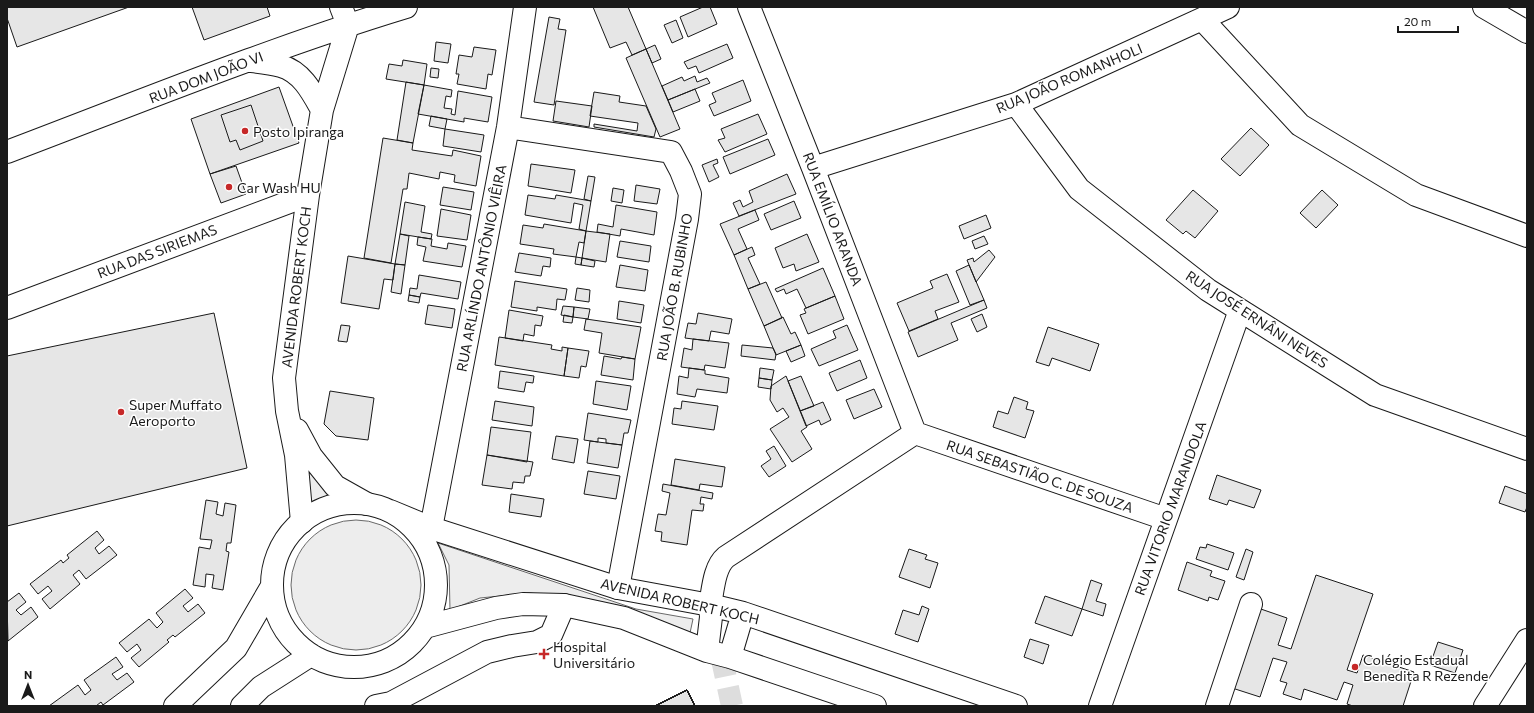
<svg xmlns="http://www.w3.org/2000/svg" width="1534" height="713" font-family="Commissioner,sans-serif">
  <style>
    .built { fill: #ededed; stroke: #6a6a6a }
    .building { fill: #e6e6e6; stroke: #1a1a1a }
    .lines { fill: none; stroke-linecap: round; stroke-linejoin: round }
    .minor-tunnel { stroke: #ddd; stroke-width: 22; stroke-dasharray: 22 11; stroke-linecap: butt }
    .minor-casing { stroke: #1a1a1a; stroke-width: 24 }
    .major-casing { stroke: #1a1a1a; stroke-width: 24 }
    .minor { stroke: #fff; stroke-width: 22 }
    .major { stroke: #fff; stroke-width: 22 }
    .poi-dot { fill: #c62828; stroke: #fff; stroke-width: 1.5 }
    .labels { text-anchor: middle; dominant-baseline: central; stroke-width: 3; stroke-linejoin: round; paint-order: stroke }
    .street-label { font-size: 14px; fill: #1a1a1a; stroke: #fff }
    .poi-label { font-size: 14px; fill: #1a1a1a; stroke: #fff; text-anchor: start }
  </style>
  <rect width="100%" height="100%" fill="#fff"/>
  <path class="built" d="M308 469 336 494 311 503Z
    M291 585a65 65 0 1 1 130 0a65 65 0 1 1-130 0Z
    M438 543 636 609 693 619 690 633 589 599 529 593 480 598 450 610 449 565Z"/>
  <path class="building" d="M7 7H129L17 47 7 18Z
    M192 7H267L270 16 204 40Z
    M593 7H628L646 49 632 55 626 42 610 48Z
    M703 7H710L717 24 688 37 680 17Z
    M549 17 560 19 558 29 566 30 554 105 534 102Z
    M676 20 683 38 672 43 664 25Z
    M436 42 451 44 448 63 434 61Z
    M727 44 733 58 699 73 696 66 688 69 684 62Z
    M655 45 661 59 652 63 646 49Z
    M474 47 496 50 492 75 488 74 486 89 457 84 459 74H456L459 55 472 57Z
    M646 49 680 129 660 137 626 58Z
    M403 60 427 64 424 85 386 79 389 64 402 66Z
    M431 68 439 69 438 78 430 77Z
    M695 76 697 82 707 78 710 83 668 100 662 86 682 77 684 81Z
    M743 80 751 101 714 116 709 105 716 102 712 93Z
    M406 82 424 85 413 143 397 140Z
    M424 85 452 90 451 97 446 96 444 108 452 109 451 114 455 115 458 91 492 97 488 122 464 118V122L418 114Z
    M279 87 299 143 210 174 191 119Z
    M695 89 700 101 673 112 668 100Z
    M594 92 620 96 619 102 646 106 656 129 654 137 594 127V124L637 131 638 123 590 116Z
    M556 101 592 106 589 127 553 121Z
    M251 105 263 141 240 150 236 140 230 142 221 115Z
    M758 114 767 134 725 152 718 140 725 138 721 129Z
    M431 116 447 119 445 129 429 126Z
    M1251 128 1269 145 1240 176 1221 159Z
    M445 129 484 135 481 152 443 146Z
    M383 138 413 143 412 150 452 156 453 150 481 156 476 186 454 182 455 175 440 172 439 179 409 173 407 189H403L391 263 364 258Z
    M768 139 775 155 730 174 723 157Z
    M717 159 718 163 713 165 719 177 709 182 702 165Z
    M531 164 575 170 571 193 528 186Z
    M236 166 246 194 221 203 210 174Z
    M787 174 796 194 739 216 733 203 740 200 743 207 753 202 749 191Z
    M588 176 595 177 591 201 584 199Z
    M636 185 660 189 657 204 634 201Z
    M443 187 474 192 471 210 440 205Z
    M613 188 624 190 622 203 611 201Z
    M1193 190 1218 211 1195 238 1186 231 1183 234 1166 220Z
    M1322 190 1338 205 1316 228 1300 213Z
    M528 195 555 199 556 195 591 201 586 231 579 229 583 205 574 203 571 223 525 215Z
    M794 201 801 218 771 230 764 214Z
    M405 202 425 206 421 232 432 234 431 239 400 234Z
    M616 205 657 212 654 235 621 229 620 236 597 232 598 224 613 227Z
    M441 209 471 215 467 240 437 236Z
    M755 210 759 220 738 229 747 249 734 255 720 224Z
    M986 215 991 228 964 239 959 226Z
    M544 224 586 231 584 243 579 242 576 257 553 254 554 249 520 244 523 225 543 228Z
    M586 231 610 234 606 262 582 258Z
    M400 234 409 236 405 265 395 264Z
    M807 234 819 262 796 271 794 264 783 268 775 248Z
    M984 236 988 244 975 249 972 241Z
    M418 237 432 239 431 246 447 249 448 243 466 246 462 267 423 261 426 247 417 245Z
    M620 241 651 246 649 262 617 257Z
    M752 247 755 255 748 258 760 284 748 289 734 255Z
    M989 250 995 257 976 282 967 260 973 258 974 262Z
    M519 253 551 258 550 267 543 266 541 276 515 272Z
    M348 256 395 264 393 280 384 279 379 309 341 303Z
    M576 257 582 258 581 265 575 264Z
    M582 258 595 261 594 267 581 265Z
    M395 264 405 265 401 294 391 292Z
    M620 265 648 270 645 291 616 287Z
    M969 265 984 300 970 305 956 271Z
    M823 268 835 296 806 308 797 289 786 294 784 289 777 292 775 289Z
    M947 274 959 302 935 311 938 319 909 331 897 303 933 288 930 281Z
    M419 275 461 282 458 299 421 293 420 297 409 295 410 288 417 289Z
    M515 281 567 289 565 300 557 299 556 310 537 307V311L511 307Z
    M766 282 782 318 764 326 748 289Z
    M577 288 590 290 589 302 575 300Z
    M409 295 420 297 419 303 408 301Z
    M835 296 844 319 808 334 800 315 806 313 804 309Z
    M984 300 987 308 951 323 958 340 918 357 908 332Z
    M619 301 644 305 641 323 617 319Z
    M428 305 455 309 452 328 425 324Z
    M563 306 574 307 573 317 561 315Z
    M574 307 590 309 588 319 573 317Z
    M509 310 543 316 541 326 535 325 534 336 524 334 523 341 505 338Z
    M214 313 247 468 7 526V356Z
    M698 313 732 319 729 334 711 331 709 341 685 338 688 323 696 324Z
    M982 314 987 327 977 332 971 319Z
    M564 315 573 317 572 323 563 322Z
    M783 317 791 334 795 332 801 345 776 355 764 326Z
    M586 319 641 327 635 359 599 353 602 333 584 330Z
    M341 325 350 326 347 342 338 341Z
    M847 325 858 350 819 366 811 349 836 338 833 331Z
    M1048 327 1099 344 1090 371 1052 358 1049 366 1036 362Z
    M499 337 552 345 551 349 562 351V347L568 348 564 376 495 365Z
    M693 339 729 343 725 368 705 365 704 370 681 367 684 348 692 350Z
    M742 345 773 348 776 354 775 360 741 356Z
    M801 345 805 356 791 362 786 351Z
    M568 348 589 351 586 367 581 366 579 378 564 376Z
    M604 356 621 359 622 357 635 359 633 380 601 375Z
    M860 360 867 378 837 391 829 373Z
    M689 368 705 370V374L729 378 727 393 697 389 695 397 677 394 679 376 688 378Z
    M760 368 774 370 772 380 759 378Z
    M500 371 534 376 533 383 526 382 524 392 498 388Z
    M786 376 807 427 801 431 812 449 792 462 770 429 789 417 783 408 777 412 770 400 771 386Z
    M801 376 814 406 800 411 788 381Z
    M759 378 772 380 771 389 758 387Z
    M596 381 631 386 627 410 593 404Z
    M874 389 882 407 854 419 846 400Z
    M330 391 374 398 368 440 336 436 324 424Z
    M1014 397 1028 402 1026 409 1034 411 1025 438 993 427 998 411 1008 414Z
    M495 401 534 407 532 426 492 420Z
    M682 401 718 406 714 430 672 424 674 408 681 409Z
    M823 402 831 420 821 425 819 420 806 426 800 411Z
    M588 413 631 420 628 433H624L622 445 606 443V439L598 438V442L584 440Z
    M491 427 531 432 527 462 487 455Z
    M556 436 578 439 574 463 552 459Z
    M590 441 622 445 618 468 587 463Z
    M774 446 786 466 769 477 761 466 771 459 766 451Z
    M487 455 533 462 530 476H525L524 483 513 482 512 489 482 485Z
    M675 459 725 467 722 487 700 484 699 490 671 485Z
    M588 471 620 476 616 499 584 494Z
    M1217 475 1261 490 1254 508 1229 500 1227 505 1209 499Z
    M663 484 713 493 712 499 701 497 700 504H704L703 511 692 510 687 545 661 541 662 532 655 531 658 514 666 515 670 493 662 491Z
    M1505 486 1527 494V507L1525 512 1499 503Z
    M511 494 544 499 541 517 509 512Z
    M206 500 218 502 216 514 223 516 225 503 236 505 231 543H227L226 551 229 552 223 590 212 588 214 575 206 574 205 587 193 585 199 547 210 549 212 540 200 539Z
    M97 531 104 540 95 548 99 554 109 546 117 555 86 579 79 570 73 575 80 584 50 609 42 599 52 591 48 586 38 594 30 584 61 560 63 563 69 558 67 555Z
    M1207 544 1234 553 1228 570 1196 559 1200 547 1206 548Z
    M909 549 927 555 925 559 938 563 930 588 899 577Z
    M1246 549 1253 552 1244 580 1236 577Z
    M1187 562 1212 571 1210 576 1225 581 1218 600 1209 597 1208 601 1178 590Z
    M1316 575 1373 594 1347 670 1357 673 1363 655 1414 672 1403 706H1353L1347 704 1353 685 1344 682 1337 700 1304 689 1301 700 1283 694 1287 683 1280 681 1287 662 1273 658 1260 697 1229 687 1255 607 1287 618 1278 645 1291 649Z
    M1091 580 1102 584 1096 601 1106 604 1103 616 1082 609Z
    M185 589 193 598 183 606 188 612 198 604 205 613 175 637 173 635 167 640 169 642 139 667 131 658 141 650 137 644 127 652 119 643 149 619 157 628 163 622 156 613Z
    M19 593 26 602 16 610 21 615 31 607 38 617 8 641 7 602Z
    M1045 596 1082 609 1072 636 1035 623Z
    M922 606 929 609 918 642 895 634 903 610 919 615Z
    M1030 639 1049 645 1043 664 1024 657Z
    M1438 642 1463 650 1455 673 1430 665Z
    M116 657 123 667 112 674 117 680 127 673 134 682 103 705 101 702 96 706H49L78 685 85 695 91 690 84 680Z
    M687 690 695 706H655Z
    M687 690 695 706H655Z
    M687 690 695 706H655Z
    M687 690 695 706H655Z
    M687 690 695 706H655Z
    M687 690 695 706H655Z
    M687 690 695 706H655Z
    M687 690 695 706H655Z
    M687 690 695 706H655Z"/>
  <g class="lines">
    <path class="minor-tunnel" d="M721 655 732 706"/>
    <g class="minor-casing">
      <path id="minor" d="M749 7 813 168 915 433
        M1484 7 1527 32
        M1202 19 1300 125 1416 195 1527 236
        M250 61C260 62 271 63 281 66 302 72 312 92 322 110
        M1016 104 1079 189 1208 290 1375 395 1527 449
        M508 127 671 152 681 171 690 194 687 219 618 588
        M7 152C139 102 271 48 406 7
        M813 168 1016 104 1228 7
        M7 308 308 195
        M297 430 311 456 335 486 367 504
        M915 433 1166 519
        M302 522 296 455 287 411 284 378 308 195 322 110 348 25 341 7
        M431 528 508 127 525 7
        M710 605C713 590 714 567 726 557L915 433
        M376 706 391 703 487 652 512 646 537 642 551 635 564 605
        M1100 706 1240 310
        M1217 706 1251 604
        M1485 706 1527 640"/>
    </g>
    <g class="major-casing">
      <path id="major" d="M272 585a82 82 0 1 1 164 0a82 82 0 1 1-164 0Z
        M390 511 431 528 618 588 710 605 743 613 1016 706
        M425 627 496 608 523 604 564 605 624 618 707 651 730 657 875 706
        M707 651 711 617 710 605
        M730 657 743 613
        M175 706 236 648 272 586
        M242 706 261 687 311 655"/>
    </g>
    <use href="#minor" class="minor"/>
    <use href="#major" class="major"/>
  </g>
  <g class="poi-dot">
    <circle cx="245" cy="131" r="4"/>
    <circle cx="229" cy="187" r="4"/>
    <circle cx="121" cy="412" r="4"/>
    <path d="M542 648h4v4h4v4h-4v4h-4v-4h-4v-4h4z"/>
    <circle cx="1355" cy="667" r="4"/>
  </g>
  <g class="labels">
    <g class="street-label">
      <text transform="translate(206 77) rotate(-21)">RUA DOM JOÃO VI</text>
      <text transform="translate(1069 78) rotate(-23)">RUA JOÃO ROMANHOLI</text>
      <text transform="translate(833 219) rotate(69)">RUA EMÍLIO ARANDA</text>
      <text transform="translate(157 251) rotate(-21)">RUA DAS SIRIEMAS</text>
      <text transform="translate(481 268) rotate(-79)">RUA ARLÍNDO ANTÔNIO VIÊIRA</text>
      <text transform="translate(296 287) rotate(-83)">AVENIDA ROBERT KOCH</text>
      <text transform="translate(674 287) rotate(-80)">RUA JOÃO B. RUBINHO</text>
      <text transform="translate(1257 319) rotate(33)">RUA JOSÉ ERNÂNI NEVES</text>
      <text transform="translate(1040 476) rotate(19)">RUA SEBASTIÃO C. DE SOUZA</text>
      <text transform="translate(1170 508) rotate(-70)">RUA VITORIO MARANDOLA</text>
      <text transform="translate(680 601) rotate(13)">AVENIDA ROBERT KOCH</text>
    </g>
    <g class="poi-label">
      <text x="253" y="131">Posto Ipiranga</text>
      <text x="237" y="187">Car Wash HU</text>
      <text x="129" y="404">Super Muffato<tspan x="129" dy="16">Aeroporto</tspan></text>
      <text x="553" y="646">Hospital<tspan x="553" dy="16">Universitário</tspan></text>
      <text x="1363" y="659">Colégio Estadual<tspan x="1363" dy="16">Benedita R Rezende</tspan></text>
    </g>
  </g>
  <rect width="1534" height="713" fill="none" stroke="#1a1a1a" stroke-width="16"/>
  <g transform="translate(28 685)" stroke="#ffffff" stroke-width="3" paint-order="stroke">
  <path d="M0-3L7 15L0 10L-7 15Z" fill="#1a1a1a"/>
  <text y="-6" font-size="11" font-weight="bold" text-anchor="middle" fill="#1a1a1a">N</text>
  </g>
  <path d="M1398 26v6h60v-6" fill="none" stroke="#1a1a1a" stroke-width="2"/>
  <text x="1404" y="26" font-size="12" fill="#1a1a1a" stroke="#ffffff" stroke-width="3" paint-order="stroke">20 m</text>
</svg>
